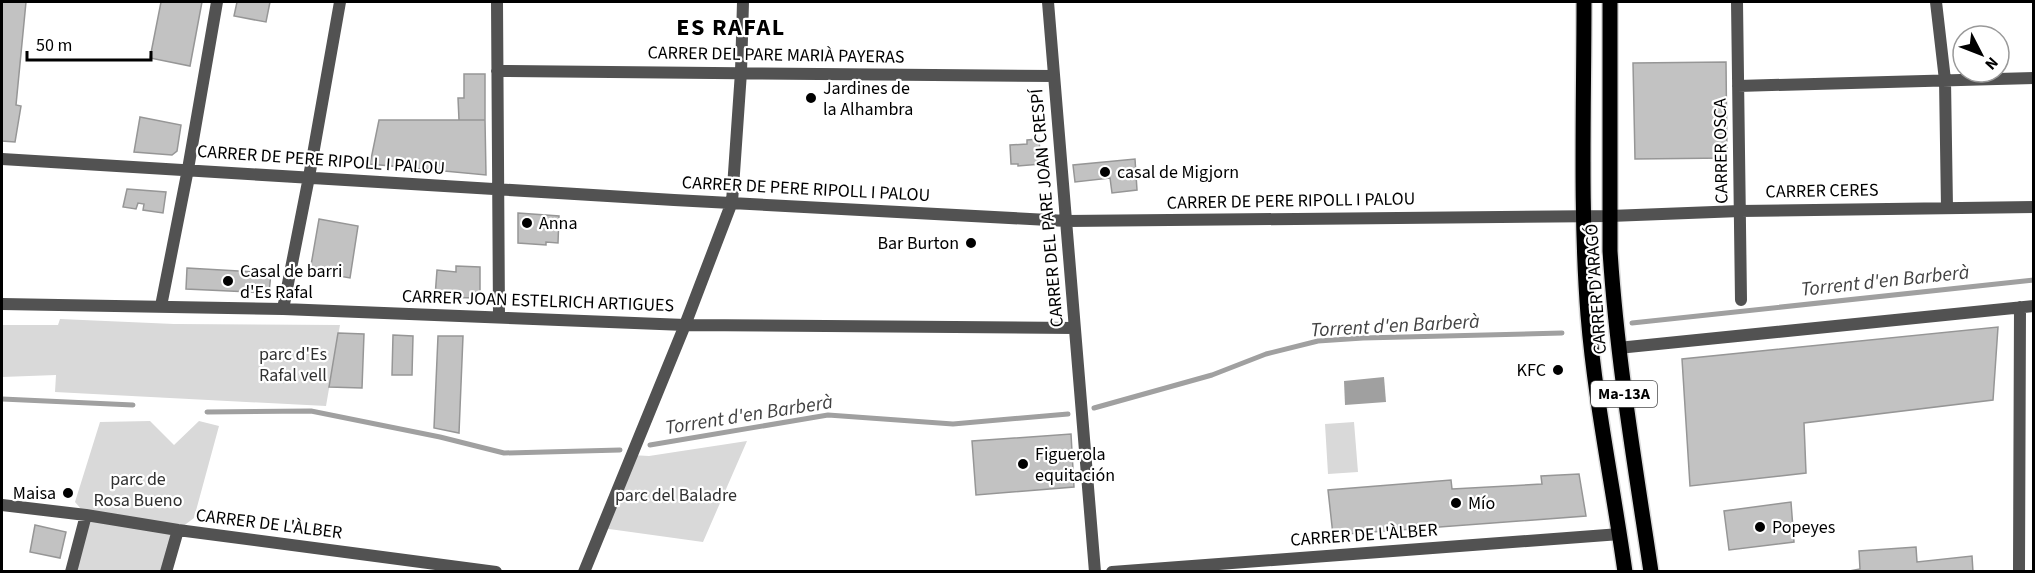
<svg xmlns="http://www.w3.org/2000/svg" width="2035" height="573" font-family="'Source Sans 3',sans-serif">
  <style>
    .green { fill: #d9d9d9 }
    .water { fill: #a0a0a0 }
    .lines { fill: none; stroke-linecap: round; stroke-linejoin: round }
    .stream { stroke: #a0a0a0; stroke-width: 5 }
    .building { fill: #c2c2c2; stroke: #969696; stroke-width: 1.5 }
    .primary-casing { stroke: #dbdbdb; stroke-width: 18 }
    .minor { stroke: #525252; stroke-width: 12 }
    .primary { stroke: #000; stroke-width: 15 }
    .poi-dot { fill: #000; stroke: #fff; stroke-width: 2 }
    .labels { text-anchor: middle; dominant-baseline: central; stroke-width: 4.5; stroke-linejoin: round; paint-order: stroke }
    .shield { fill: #fff; stroke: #4c4c4c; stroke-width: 1.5 }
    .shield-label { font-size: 16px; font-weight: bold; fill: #000 }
    .street-label { font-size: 18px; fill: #000; stroke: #fff }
    .poi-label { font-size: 18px; fill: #000; stroke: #fff; text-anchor: start }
    .park-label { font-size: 18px; fill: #303030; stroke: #fff }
    .water-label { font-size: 20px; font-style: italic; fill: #414141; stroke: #fff }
    .district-label { font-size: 24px; font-weight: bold; letter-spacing: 1.5px; fill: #000; stroke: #fff }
  </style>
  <rect width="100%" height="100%" fill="#fff"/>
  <path class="green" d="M60 319 174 324 340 325 326 406 55 392 56 375 2 377V325H58Z
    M150 421 174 445 199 421 219 426 194 518 178 530 166 571 71 572 86 515 75 502 100 422Z
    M1354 422 1358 472 1328 474 1325 424Z
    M747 441 703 542 602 528 631 455 649 456Z"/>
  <path class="water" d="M1384 377 1386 402 1345 405 1344 381Z"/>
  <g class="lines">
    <path class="stream" d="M1632 323 2034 280
      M2 399 133 405
      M1094 408 1212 375 1266 354 1318 341 1363 338 1562 333
      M207 412 311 411 440 437 504 453 620 450
      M650 445 828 415 953 424 1068 414"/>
  </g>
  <path class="building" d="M2 2H26L16 105 21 106 15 142 2 141Z
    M161 2H202L190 66 150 58Z
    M237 2H270L266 22 234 16Z
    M1726 62 1727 158 1635 159 1633 63Z
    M464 74H485V120H459L458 98H464Z
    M140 117 181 125 177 151 172 155 134 152Z
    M379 120H485L486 175 370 164Z
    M1039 139 1041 164 1018 166V164H1011L1010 145 1027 144V140Z
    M1135 159 1137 190 1112 193 1110 178 1075 182 1073 165Z
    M127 189 166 192 163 213 143 210 144 204 138 203 136 209 123 207Z
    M518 213 559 216 558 243 546 242V245L518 243Z
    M319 219 358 226 350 278 310 271Z
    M456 266 480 267V295L477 298 435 297 437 270 456 272Z
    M187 268 271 273 269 293 186 289Z
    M1998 327 1993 400 1804 423 1806 473 1690 486 1682 359Z
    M338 333 364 334 362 388 329 387Z
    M393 335 413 336 412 375H392Z
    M438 336H463L459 433 434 428Z
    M1071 434 1074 487 976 495 972 441Z
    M1579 474 1586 516 1333 535 1328 490 1451 480 1452 489 1542 484 1541 476Z
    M1791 502 1794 542 1729 550 1724 511Z
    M35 525 66 532 60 558 30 552Z
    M1916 547 1917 562 1972 556 1973 572H1844L1860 569 1859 551Z"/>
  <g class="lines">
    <g class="primary-casing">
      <path id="primary" d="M1584 2C1584 106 1580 211 1588 315 1595 401 1613 486 1625 572
        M1610 2V251C1617 359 1635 465 1651 572"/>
    </g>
    <path class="minor" d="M497 2 499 317
      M1048 2 1095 572
      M1737 2 1741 300
      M1936 2 1945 80 1947 208
      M497 71 1054 76
      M1738 86 2034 78
      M2 159 674 200 1067 221 1610 216 1740 211 2034 207
      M2 304 283 309 685 325 1074 328
      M161 306 188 169 217 2
      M283 309 309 177 340 2
      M1618 348 2034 306
      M2 505 86 515 178 530 496 572
      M71 572 86 515
      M166 572 178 530
      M584 572 685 325 732 202 741 72 743 2
      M1112 572 1620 534
      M2019 572 2020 307"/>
    <use href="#primary" class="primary"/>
  </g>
  <g class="poi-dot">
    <circle cx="811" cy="98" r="6"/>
    <circle cx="1105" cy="172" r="6"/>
    <circle cx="527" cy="223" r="6"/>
    <circle cx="971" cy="243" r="6"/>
    <circle cx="228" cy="281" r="6"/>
    <circle cx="1558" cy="370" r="6"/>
    <circle cx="1023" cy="464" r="6"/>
    <circle cx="68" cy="493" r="6"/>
    <circle cx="1456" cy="503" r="6"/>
    <circle cx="1760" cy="527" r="6"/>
  </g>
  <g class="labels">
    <rect class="shield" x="1591" y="381" width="66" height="26" rx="4.5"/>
    <g class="shield-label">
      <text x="1624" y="394">Ma-13A</text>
    </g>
    <g class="street-label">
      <text transform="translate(776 55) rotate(1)">CARRER DEL PARE MARIÀ PAYERAS</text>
      <text transform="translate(1721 151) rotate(-91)">CARRER OSCA</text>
      <text transform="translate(321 160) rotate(4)">CARRER DE PERE RIPOLL I PALOU</text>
      <text transform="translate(806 189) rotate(3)">CARRER DE PERE RIPOLL I PALOU</text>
      <text transform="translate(1822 191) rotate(-1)">CARRER CERES</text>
      <text transform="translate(1291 201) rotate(-1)">CARRER DE PERE RIPOLL I PALOU</text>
      <text transform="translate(1047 208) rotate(-95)">CARRER DEL PARE JOAN CRESPÍ</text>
      <text transform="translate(1596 289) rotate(-94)">CARRER D'ARAGÓ</text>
      <text transform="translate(538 301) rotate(2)">CARRER JOAN ESTELRICH ARTIGUES</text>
      <text transform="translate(269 524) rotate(7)">CARRER DE L'ÀLBER</text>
      <text transform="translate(1364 535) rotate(-4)">CARRER DE L'ÀLBER</text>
    </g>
    <g class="poi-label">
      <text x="823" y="88">Jardines de<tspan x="823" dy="21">la Alhambra</tspan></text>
      <text x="1117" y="172">casal de Migjorn</text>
      <text x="539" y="223">Anna</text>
      <text x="959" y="243" text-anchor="end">Bar Burton</text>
      <text x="240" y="271">Casal de barri<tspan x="240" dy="21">d'Es Rafal</tspan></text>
      <text x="1546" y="370" text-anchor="end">KFC</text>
      <text x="1035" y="454">Figuerola<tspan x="1035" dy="21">equitación</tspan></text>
      <text x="56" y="493" text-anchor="end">Maisa</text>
      <text x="1468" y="503">Mío</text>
      <text x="1772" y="527">Popeyes</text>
    </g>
    <g class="park-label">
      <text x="293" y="354">parc d'Es<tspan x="293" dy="21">Rafal vell</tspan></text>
      <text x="138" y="479">parc de<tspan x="138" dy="21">Rosa Bueno</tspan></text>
      <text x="676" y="495">parc del Baladre</text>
    </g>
    <g class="water-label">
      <text transform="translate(1885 281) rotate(-6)">Torrent d'en Barberà</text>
      <text transform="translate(1395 326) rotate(-3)">Torrent d'en Barberà</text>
      <text transform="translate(749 415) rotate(-9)">Torrent d'en Barberà</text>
    </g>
    <g class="district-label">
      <text x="731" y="27">ES RAFAL</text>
    </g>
  </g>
  <rect width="2035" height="573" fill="none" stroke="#000000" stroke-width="6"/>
  <g transform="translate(1981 54) rotate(132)"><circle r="28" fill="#ffffff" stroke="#999999" stroke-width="1.5"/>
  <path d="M0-4.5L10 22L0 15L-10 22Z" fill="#000000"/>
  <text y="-9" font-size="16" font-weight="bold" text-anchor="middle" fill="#000000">N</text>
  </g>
  <path d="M27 51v9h124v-9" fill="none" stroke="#000000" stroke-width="3"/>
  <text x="36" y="51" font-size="18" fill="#000000" stroke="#ffffff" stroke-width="4.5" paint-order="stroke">50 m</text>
</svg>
